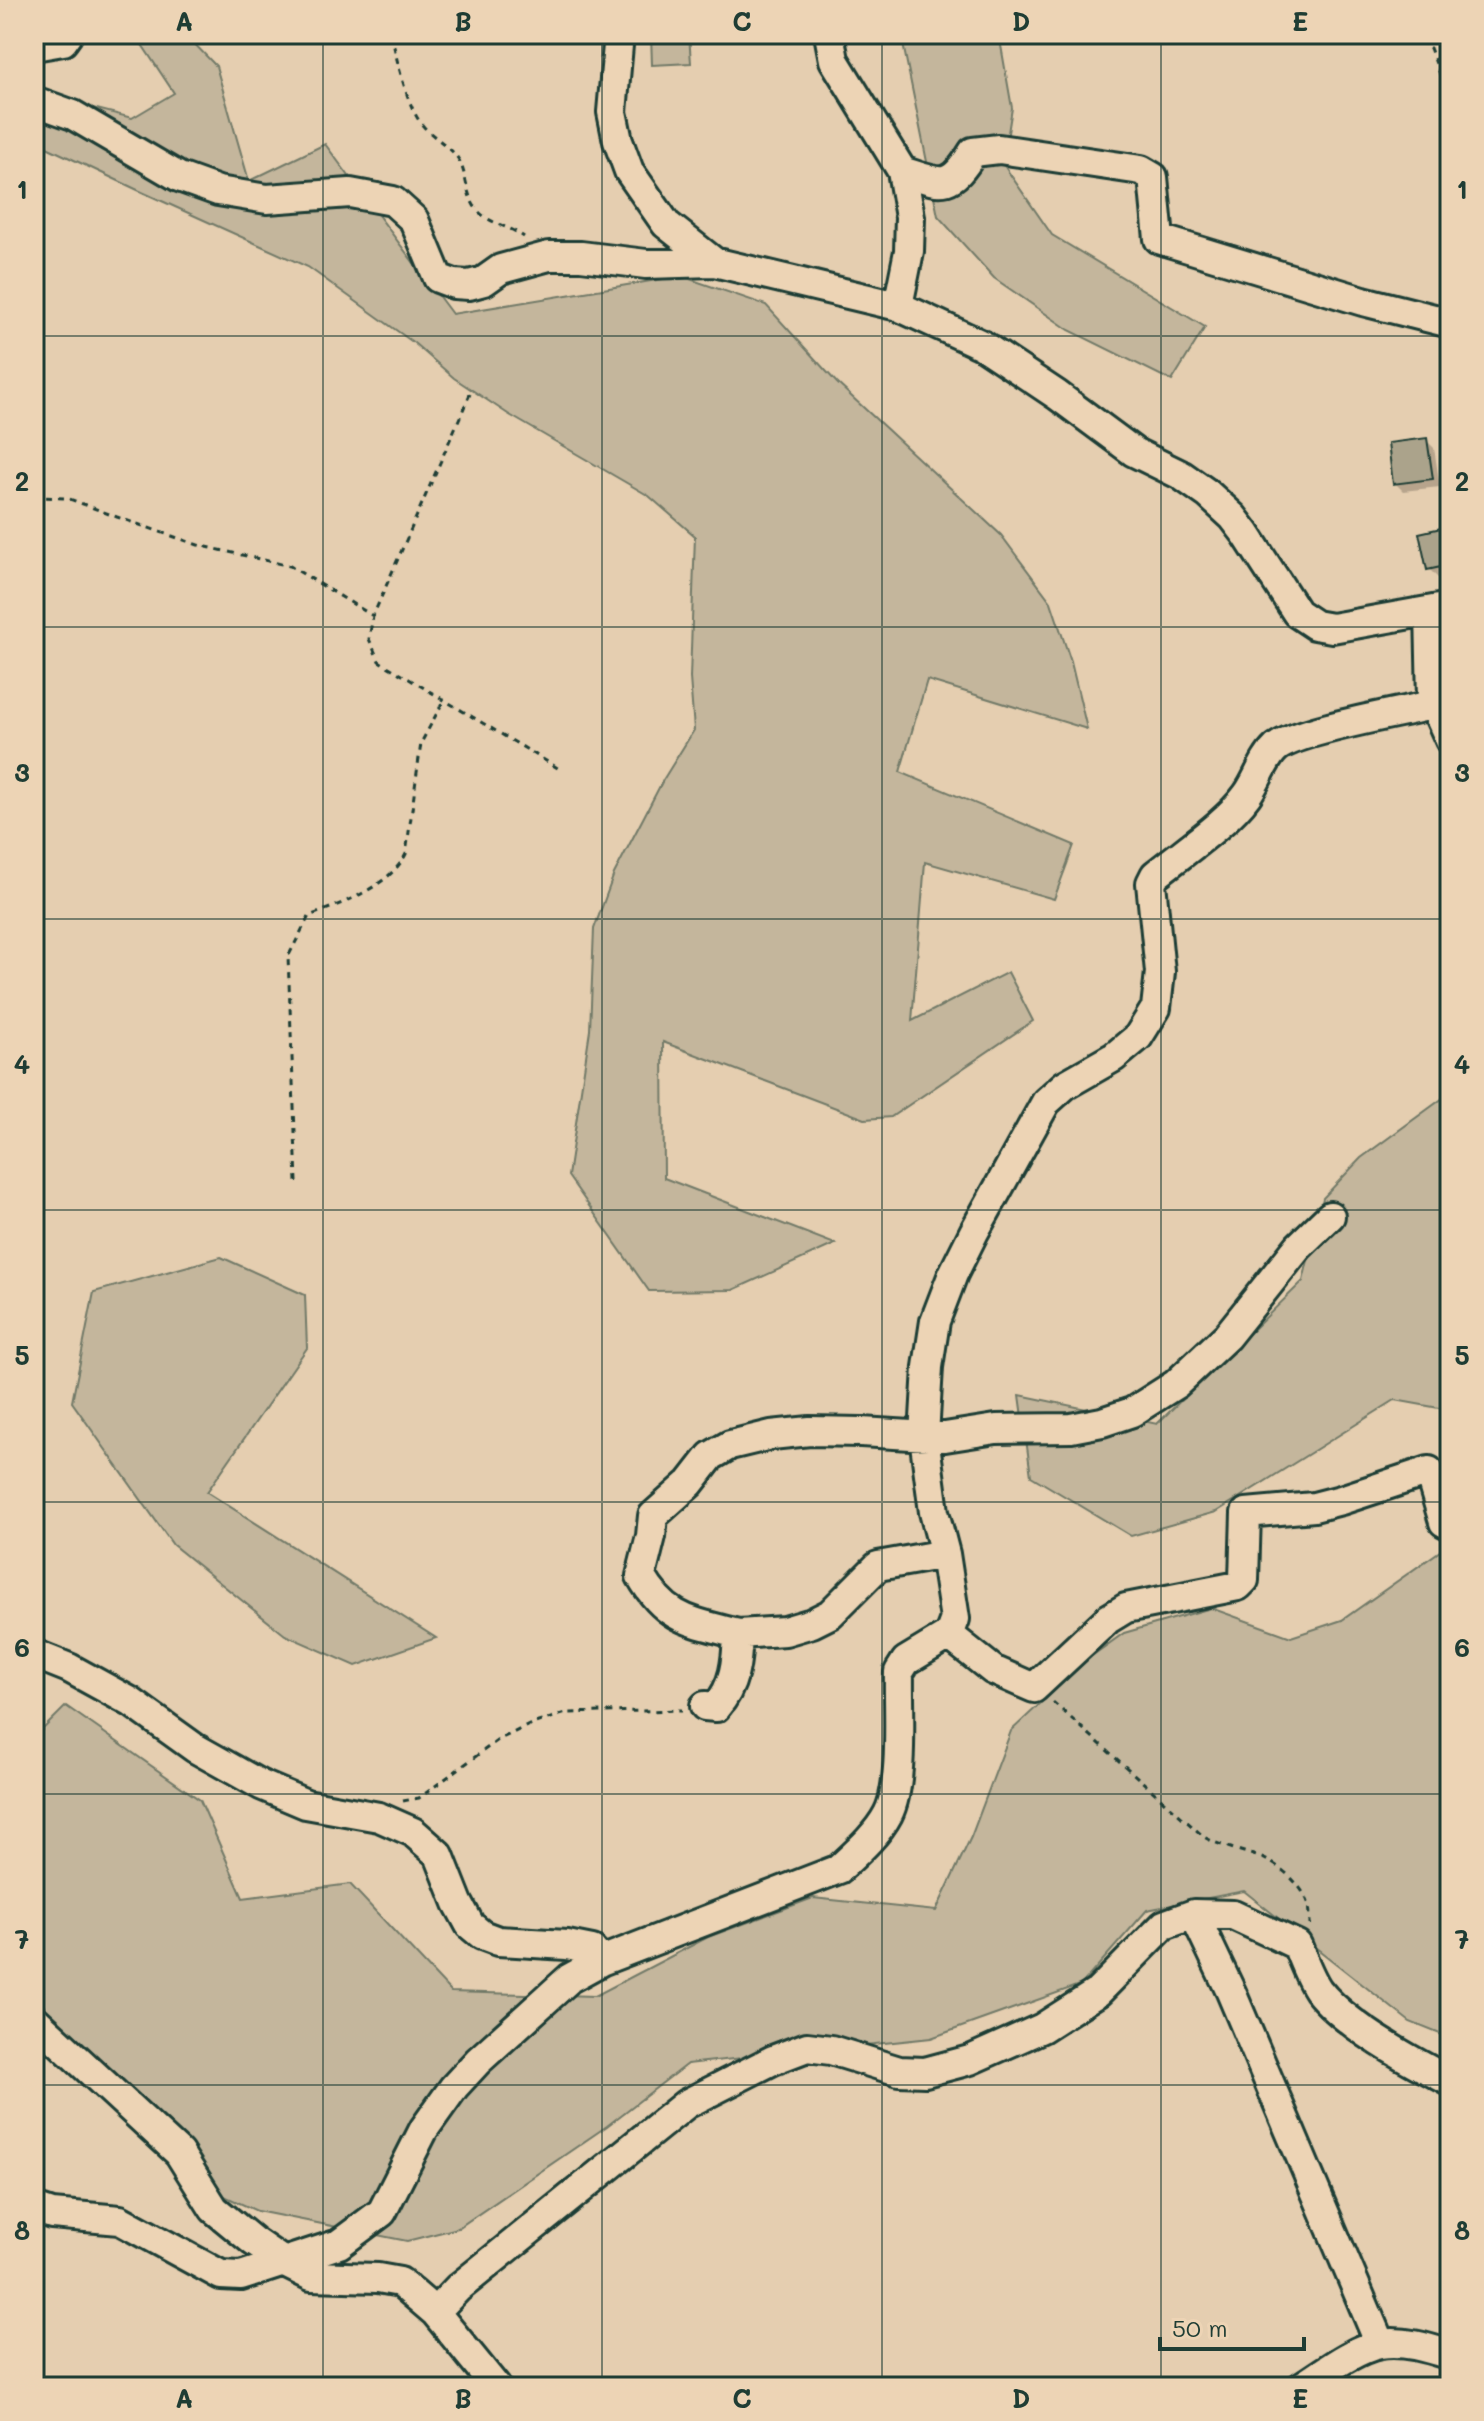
<svg xmlns="http://www.w3.org/2000/svg" width="1484" height="2421" font-family="Mali,sans-serif">
  <style>
    .green { fill: #c4b69c; stroke: #727a68; stroke-width: 2 }
    .shadow { fill: #0003 }
    .building { fill: #aba38b; stroke: #1f3d34; stroke-width: 2 }
    .lines { fill: none; stroke-linecap: round; stroke-linejoin: round }
    .minor-casing { stroke: #1f3d34; stroke-width: 34 }
    .path { stroke: #1f3d34; stroke-width: 3; stroke-dasharray: 6 6; stroke-linecap: butt }
    .minor { stroke: #edd4b5; stroke-width: 28 }
    .grid { fill: none; stroke: #1f3d34; stroke-width: 2; stroke-opacity: 0.55 }
    .neatline { fill: none; stroke: #1f3d34; stroke-width: 3 }
    .grid-label { font-size: 26px; text-anchor: middle; font-weight: bold; fill: #1f3d34 }
  </style>
  <rect width="100%" height="100%" fill="#e5ceb0"/>
  <filter id="ink" filterUnits="userSpaceOnUse"><feTurbulence type="fractalNoise" baseFrequency=".0125" numOctaves="2"/><feDisplacementMap in="SourceGraphic" scale="16" xChannelSelector="R" yChannelSelector="G"/><feConvolveMatrix kernelMatrix="1 2 1 2 8 2 1 2 1" color-interpolation-filters="sRGB"/></filter>
  <g filter="url(#ink)">
    <path class="green" d="M135 34H185L216 66 249 181 325 144 452 314 681 276 766 305 837 383 1001 535 1051 602 1071 662 1087 729 927 680 900 772 1074 845 1054 899 925 862 912 1021 1008 972 1033 1021 891 1117 865 1119 663 1042 664 1178 835 1244 733 1290 649 1291 568 1176 590 1030 594 929 614 874 663 780 694 730 690 678 695 536 649 496 508 414 454 378 414 343 308 267 142 192 34 141V93L132 118 174 93Z
      M651 34H689L691 63 652 65Z
      M901 34H999L1012 108 1003 164 1052 235 1205 327 1172 381 1069 330 994 278 938 216Z
      M1450 1093V1410L1395 1400 1216 1512 1131 1536 1031 1476 1020 1395 1157 1424 1303 1281 1323 1198 1361 1158Z
      M221 1257 305 1295 307 1348 207 1492 436 1638 356 1666 285 1635 173 1545 72 1402 94 1292Z
      M1450 1544V2038L1410 2022 1244 1891 1147 1910 1082 1984 931 2038 687 2064 607 2126 458 2228 407 2241 257 2211 187 2179 34 2039V1738L66 1706 200 1800 243 1898 350 1884 451 1992 595 1996 708 1937 813 1898 936 1911 971 1837 1011 1731 1089 1658 1124 1633 1211 1608 1291 1637 1342 1620Z"/>
    <path class="shadow" d="M1426 440 1434 448 1440 487 1403 491 1395 483Z
      M1450 528V580L1442 582 1429 569Z"/>
    <path class="building" d="M1427 438 1433 479 1393 484 1388 443Z
      M1450 526V565L1427 570 1419 533Z"/>
    <g class="lines">
      <g class="minor-casing">
        <path id="minor" d="M619 34 612 112 618 141 629 171 666 224 714 262
          M829 34 834 60 902 171 910 217 909 251 898 306
          M34 46 63 41 68 34
          M34 101 73 115 179 177 218 191 267 199 350 193 393 201 414 220 438 278 454 284 469 285 484 281 501 269 549 256H581L646 264 714 262 898 306 982 345 1057 395 1134 452 1181 475 1208 494 1233 517 1246 534 1297 613 1315 625 1332 628 1450 607
          M902 171C942 184 949 191 973 152L999 149 1141 170 1153 177 1159 239 1363 301 1450 323
          M1432 700 1450 740
          M738 1634C691 1621 667 1621 641 1576L651 1536 653 1516 690 1483 711 1456 730 1445 771 1435 810 1431 861 1432 945 1437 996 1429 1071 1428 1102 1422 1132 1412 1176 1384 1227 1336 1299 1246 1330 1216
          M949 1635 993 1670 1034 1688 1108 1619 1126 1608 1238 1586 1244 1580 1246 1513 1314 1507 1341 1500 1429 1471 1444 1522 1450 1525
          M34 1654 69 1668 131 1702 195 1748 261 1785 306 1804 379 1817 413 1832 439 1855 458 1903 470 1925 482 1935 498 1941 567 1945 592 1950 601 1961
          M705 1706 716 1707C735 1686 737 1661 738 1634L785 1631 812 1623 830 1614 878 1566 945 1554
          M1194 1914 1231 1992 1380 2344
          M34 2019 179 2153 214 2209 253 2241 285 2263 311 2276 378 2278 400 2282 435 2312 496 2387
          M34 2208 52 2214 120 2220 221 2275 241 2276 339 2244 382 2212 424 2129 454 2087 478 2061 570 1978 601 1961 839 1869C856 1853 877 1835 888 1814 904 1783 898 1708 899 1672L906 1661 949 1635 955 1619 945 1554 934 1512 924 1436 928 1367 935 1321 953 1274 974 1232 1046 1102 1065 1085 1114 1057 1138 1037 1156 1008 1160 972 1151 883 1155 875C1183 852 1227 823 1247 795 1258 780 1263 760 1276 748 1296 731 1393 714 1423 707L1432 700 1430 611
          M435 2312 458 2288 686 2104 773 2060 807 2047 831 2050 899 2071 925 2072 970 2060 1042 2028 1098 1992 1164 1925 1194 1914 1233 1915 1297 1945C1303 1959 1309 1977 1318 1990 1346 2026 1409 2060 1450 2081
          M1301 2387C1323 2373 1354 2349 1380 2344 1403 2340 1428 2348 1450 2355"/>
      </g>
      <path class="path" d="M391 34C397 59 407 109 424 127 435 139 452 147 460 162 469 182 465 203 485 217 497 225 512 228 524 237
        M1409 34 1430 48 1450 100
        M470 394 373 616 369 639 379 661 561 770
        M34 497 67 498 117 517 198 545 290 566 373 616
        M297 1182 288 957 309 916C342 904 390 886 406 854L421 743 444 700
        M1053 1702 1204 1837C1222 1847 1240 1850 1259 1857 1278 1863 1303 1885 1309 1905 1310 1911 1310 1918 1310 1925
        M403 1801 419 1798 498 1740 529 1725 566 1713 682 1710"/>
      <use href="#minor" class="minor"/>
    </g>
  </g>
  <path class="grid" d="M323 34V2387M602 34V2387M882 34V2387M1161 34V2387M34 336H1450M34 627H1450M34 919H1450M34 1210H1450M34 1502H1450M34 1794H1450M34 2085H1450"/>
  <rect width="1484" height="2421" fill="none" stroke="#edd4b5" stroke-width="88"/>
  <path d="M1160 2337v12h144v-12" fill="none" stroke="#1f3d34" stroke-width="4"/>
  <text x="1172" y="2337" font-size="24" fill="#1f3d34" stroke="#edd4b5" stroke-width="6" paint-order="stroke">50 m</text>
  <rect x="44" y="44" width="1396" height="2333" class="neatline"/>
  <g class="grid-label">
    <text x="184" y="31">A</text>
    <text x="463" y="31">B</text>
    <text x="742" y="31">C</text>
    <text x="1021" y="31">D</text>
    <text x="1300" y="31">E</text>
    <text x="22" y="199">1</text>
    <text x="1462" y="199">1</text>
    <text x="22" y="491">2</text>
    <text x="1462" y="491">2</text>
    <text x="22" y="782">3</text>
    <text x="1462" y="782">3</text>
    <text x="22" y="1074">4</text>
    <text x="1462" y="1074">4</text>
    <text x="22" y="1365">5</text>
    <text x="1462" y="1365">5</text>
    <text x="22" y="1657">6</text>
    <text x="1462" y="1657">6</text>
    <text x="22" y="1949">7</text>
    <text x="1462" y="1949">7</text>
    <text x="22" y="2240">8</text>
    <text x="1462" y="2240">8</text>
    <text x="184" y="2408">A</text>
    <text x="463" y="2408">B</text>
    <text x="742" y="2408">C</text>
    <text x="1021" y="2408">D</text>
    <text x="1300" y="2408">E</text>
  </g>
</svg>
